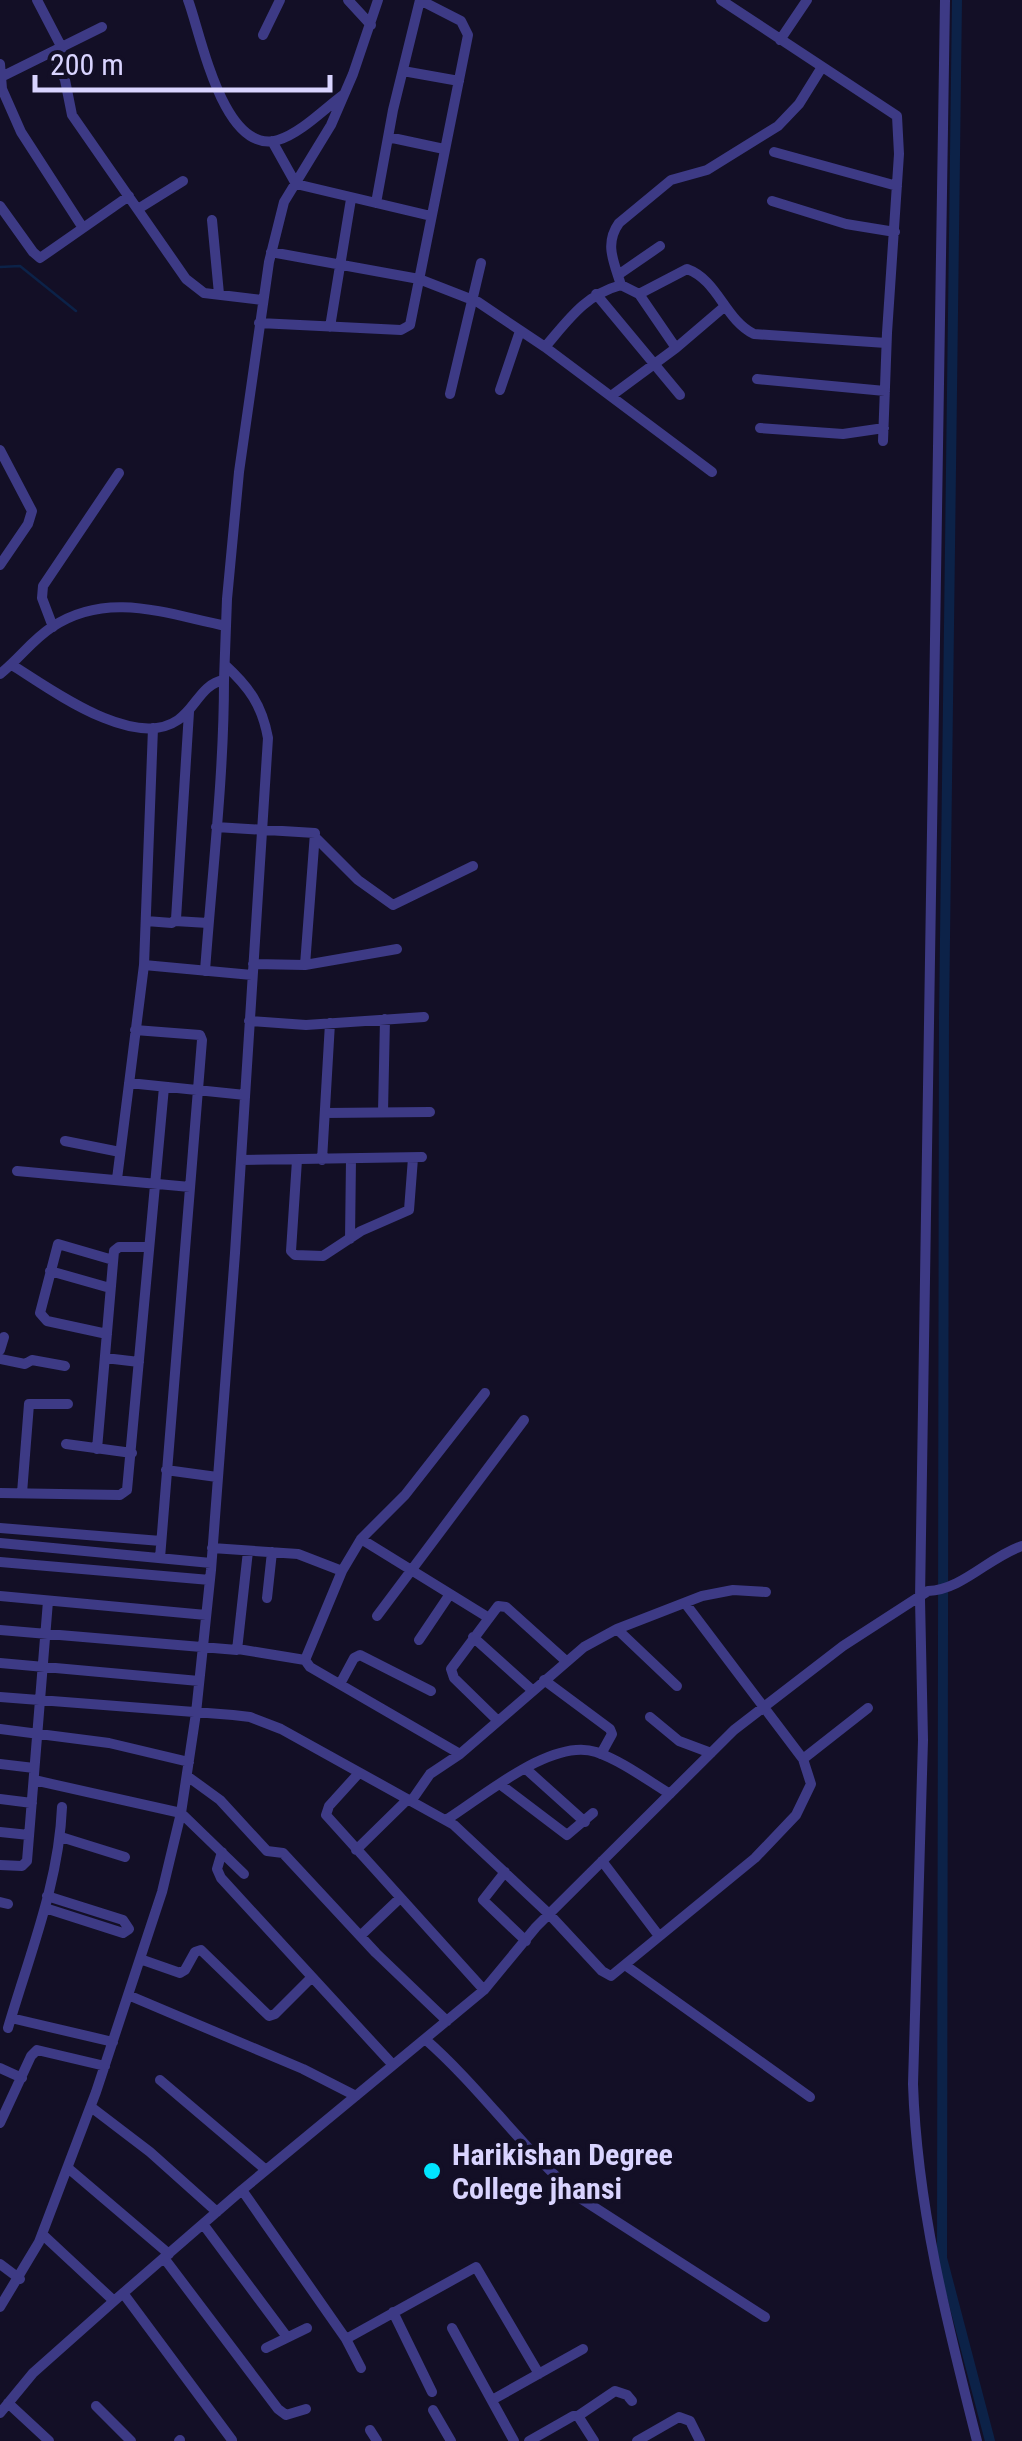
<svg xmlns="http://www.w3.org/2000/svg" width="1022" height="2441" font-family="'Roboto Condensed',sans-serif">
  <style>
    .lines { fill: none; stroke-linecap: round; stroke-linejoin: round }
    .stream { stroke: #0c2248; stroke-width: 2.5 }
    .canal { stroke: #0c2248; stroke-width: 10 }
    .minor { stroke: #3d3a85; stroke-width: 10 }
    .poi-dot { fill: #00e5ff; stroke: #130f26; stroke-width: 4 }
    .labels { text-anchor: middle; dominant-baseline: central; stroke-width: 9; stroke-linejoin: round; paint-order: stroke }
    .poi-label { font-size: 30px; font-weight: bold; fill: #d9d4ff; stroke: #130f26; text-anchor: start }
  </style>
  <rect width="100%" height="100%" fill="#130f26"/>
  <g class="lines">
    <path class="stream" d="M0 267 20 266 76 311"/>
    <path class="canal" d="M957 0 944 1017 942 2258 990 2441"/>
    <path class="minor" d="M37 0 62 48
      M188 0C201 34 223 156 278 140 301 133 324 109 343 95
      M348 0 371 25
      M721 0 897 116 899 154 887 333 883 441
      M945 0 920 1599 923 1740 913 2084C917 2206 947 2323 977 2441
      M263 35 280 0
      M780 40 807 0
      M52 52 65 80 72 115 186 279 204 293 262 300
      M0 64 2 89 21 132 83 228
      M403 71 459 81
      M1 77 102 27
      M388 137 444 149
      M272 141 296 184 431 216
      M774 152 897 186
      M772 201 846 224 895 232
      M376 203 393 110 420 0
      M0 206 33 252 40 258 129 196
      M138 209 183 181
      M212 220 219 294
      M271 252 419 279 478 302 545 347 712 472
      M618 275 660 246
      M621 285C614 262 604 244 619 223L671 180 707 170 778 126 799 104 822 67
      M596 294 680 395
      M639 294 676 348
      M259 323 401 330 410 325 468 35 461 21 420 0
      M330 327 351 199
      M545 347C569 319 585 295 621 285L639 294 687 269C718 280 725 320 754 334L886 343
      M757 379 885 391
      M500 390 520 331
      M450 394 481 263
      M611 396 676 348 724 307
      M760 428 843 434 884 428
      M0 450 32 511 28 524 0 565
      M53 627 42 598 43 586 119 473
      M12 665C49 688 133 751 178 720 196 708 201 684 224 680L227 599 239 472 269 262 284 202 331 125 353 74 378 0
      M0 674C19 659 32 640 52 627 108 590 166 614 226 626
      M216 827 315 833 305 965
      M317 839 358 880 393 905 473 866
      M146 921 172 923 176 919 189 712
      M175 921 208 923
      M253 964 305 965 397 949
      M144 965 252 975
      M205 971C212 874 224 777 224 680
      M249 1021 306 1025 424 1017
      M135 1030 200 1035 202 1040 160 1558
      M129 1083 245 1095
      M383 1112 385 1019
      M325 1113 430 1112
      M65 1141 120 1152
      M241 1160 422 1157
      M297 1160 291 1251 295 1255 323 1256 361 1231 409 1210 413 1158
      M322 1160 330 1023
      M17 1171 190 1187
      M117 1179 144 965 153 728
      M350 1239 351 1159
      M50 1271 110 1288
      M107 1334 47 1321 40 1313 58 1244 113 1260
      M0 1350 4 1337
      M105 1358 139 1362
      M0 1359 25 1364 32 1360 65 1366
      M66 1444 132 1453
      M97 1449 114 1251 119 1247H149
      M166 1470 217 1477
      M0 1493 120 1495 127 1490 164 1087
      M22 1493 29 1404H68
      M0 1528 161 1541
      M361 1539 489 1618
      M0 1543 211 1563
      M212 1548 298 1554 342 1571
      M0 1562 210 1580
      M0 1596 206 1615
      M267 1598 272 1552
      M377 1616 524 1420
      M617 1629 677 1686
      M0 1630 237 1650 248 1551
      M473 1637 532 1690
      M419 1640 450 1594
      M238 1649 305 1660
      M0 1663 199 1681
      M544 1680 610 1729 612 1734 601 1754
      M340 1684 354 1658 360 1655 431 1691
      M0 1697 233 1715 250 1717 281 1729 454 1825 549 1914 602 1971 611 1976 755 1858 796 1815 811 1784 803 1759 685 1603
      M650 1717 679 1741 711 1753
      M497 1720 454 1678 451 1669 498 1606 506 1607 566 1661
      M0 1729 109 1743 189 1762
      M460 1754 310 1667 305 1660 342 1571 361 1539 405 1495 485 1393
      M803 1759 868 1708
      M0 1764 34 1768
      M526 1769 585 1822
      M358 1774 329 1806 326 1815 484 1990
      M187 1776 220 1800 267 1851 283 1853 376 1953 447 2021
      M34 1780 181 1813 244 1874
      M501 1785 567 1835 593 1813
      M0 1799 32 1803
      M412 1800 430 1774 460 1754 584 1647 617 1629 702 1596 733 1590 766 1592
      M446 1820C483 1797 552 1737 596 1752 622 1761 647 1780 670 1794
      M0 1832 29 1835
      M61 1837 125 1857
      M356 1850 408 1799
      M222 1852 217 1869 221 1878 393 2065
      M602 1861 659 1936
      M0 1865 22 1866 27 1861 48 1601
      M505 1872 483 1900 526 1941
      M0 1902 8 1904
      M45 1908 123 1933 129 1929 123 1920 47 1896
      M360 1936 400 1898
      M140 1959 180 1973 185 1970 195 1952 201 1950 269 2016 275 2014 312 1977
      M625 1965 810 2097
      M128 1995 303 2069 356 2096
      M11 2018 113 2042
      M8 2028C29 1956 59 1883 62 1807
      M425 2039C481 2088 523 2150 580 2198L765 2317
      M0 2068 22 2078
      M160 2080 266 2170
      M91 2107 150 2152 217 2212
      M0 2123 31 2056 37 2050 105 2066
      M68 2168 169 2254
      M242 2190 346 2339 361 2368
      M203 2224 287 2337
      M42 2234 114 2301
      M164 2258 278 2409 286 2415 306 2409
      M0 2264 20 2279
      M123 2293 232 2440
      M0 2307 39 2242 96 2092 162 1892 181 1813 196 1713 211 1570 235 1253 268 738C262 705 249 687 225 665
      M393 2312 432 2392
      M452 2328 514 2441
      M346 2339 476 2267 539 2374
      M266 2348 307 2328
      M492 2400 583 2349
      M8 2403 49 2441
      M96 2406 131 2441
      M433 2410 451 2441
      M0 2413 33 2373 114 2301 242 2190 484 1990 536 1927 734 1730 843 1646 928 1591C962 1590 989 1557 1022 1546
      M578 2416 615 2391 627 2395 632 2401
      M370 2430 377 2441
      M179 2441 180 2440
      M529 2441 573 2416H578L594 2441
      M637 2441 679 2417 690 2421 700 2441"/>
  </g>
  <circle class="poi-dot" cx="432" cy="2171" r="10"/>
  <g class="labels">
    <g class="poi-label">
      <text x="452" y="2154">Harikishan Degree<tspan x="452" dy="34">College jhansi</tspan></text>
    </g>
  </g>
  <path d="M35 75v15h295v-15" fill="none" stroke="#d9d4ff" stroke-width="5"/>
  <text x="50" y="75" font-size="30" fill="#d9d4ff" stroke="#130f26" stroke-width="8" paint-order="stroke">200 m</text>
</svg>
